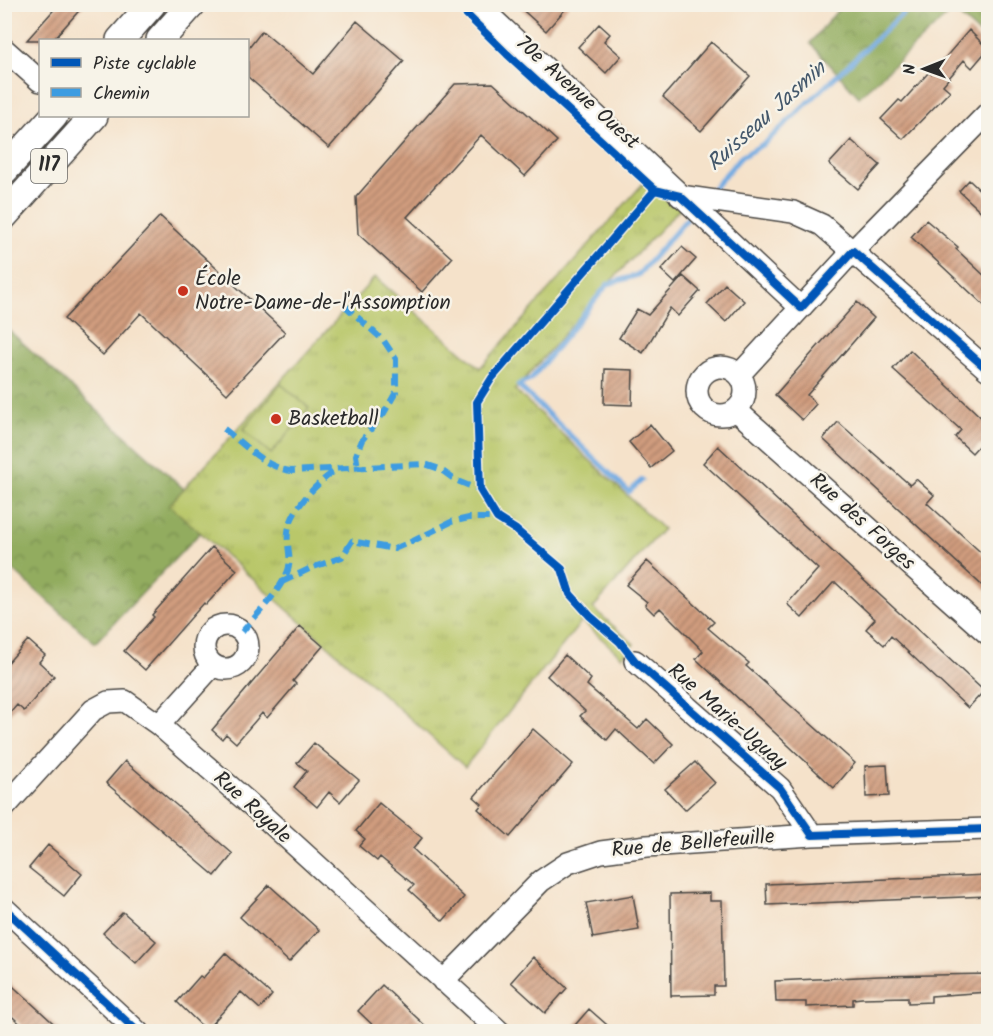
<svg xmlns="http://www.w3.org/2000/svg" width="993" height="1036" font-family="Kalam,sans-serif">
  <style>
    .forest { fill: url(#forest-crowns); stroke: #5e6c44; stroke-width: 1.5 }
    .park { fill: url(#park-tufts); stroke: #72794a; stroke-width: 1.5 }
    .garden { fill: #b9c76a; stroke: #72794a; stroke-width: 1.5 }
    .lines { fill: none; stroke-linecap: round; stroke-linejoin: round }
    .stream { stroke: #73abe2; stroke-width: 5 }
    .building { fill: url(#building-hatch) }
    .minor-casing { stroke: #494643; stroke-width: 24 }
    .major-casing { stroke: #494643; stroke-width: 30 }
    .minor { stroke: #fff; stroke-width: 21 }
    .major { stroke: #fff; stroke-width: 27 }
    .quiet { stroke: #3d9ce1; stroke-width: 6; stroke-dasharray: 12 6; stroke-linecap: butt }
    .cycleway-casing { stroke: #f7f3e8; stroke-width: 11 }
    .cycleway { stroke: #0057b8; stroke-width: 8 }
    .poi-dot { fill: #c8321e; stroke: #f7f3e8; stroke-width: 2 }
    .labels { text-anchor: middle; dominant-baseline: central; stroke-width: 5; stroke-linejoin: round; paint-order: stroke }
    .shield { fill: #f7f3e8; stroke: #686764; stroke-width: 1.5 }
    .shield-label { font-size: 20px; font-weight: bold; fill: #2b2b2b }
    .street-label { font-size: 21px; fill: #2b2b2b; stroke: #f7f3e8 }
    .poi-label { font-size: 21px; fill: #2b2b2b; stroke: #f7f3e8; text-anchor: start }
    .water-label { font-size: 22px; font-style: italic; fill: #44586b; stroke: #f7f3e8 }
  </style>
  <defs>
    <pattern id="forest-crowns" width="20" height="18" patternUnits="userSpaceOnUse" patternTransform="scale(1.5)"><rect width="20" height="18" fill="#92ac5e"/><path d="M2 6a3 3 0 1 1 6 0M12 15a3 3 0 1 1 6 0" fill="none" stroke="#778c4e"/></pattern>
    <pattern id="park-tufts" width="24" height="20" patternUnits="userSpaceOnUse" patternTransform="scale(1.5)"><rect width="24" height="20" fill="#b9c76a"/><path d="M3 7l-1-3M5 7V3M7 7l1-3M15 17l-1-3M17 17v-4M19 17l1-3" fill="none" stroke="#9fab5c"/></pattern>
    <pattern id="building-hatch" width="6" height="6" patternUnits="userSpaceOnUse" patternTransform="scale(1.5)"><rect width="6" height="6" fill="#d09c7e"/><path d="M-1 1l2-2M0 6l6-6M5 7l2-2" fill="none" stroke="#a97f67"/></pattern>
  </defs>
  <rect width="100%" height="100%" fill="#f7f3e8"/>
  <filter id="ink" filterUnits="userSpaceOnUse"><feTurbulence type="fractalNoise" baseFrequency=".0167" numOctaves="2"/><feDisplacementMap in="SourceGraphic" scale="12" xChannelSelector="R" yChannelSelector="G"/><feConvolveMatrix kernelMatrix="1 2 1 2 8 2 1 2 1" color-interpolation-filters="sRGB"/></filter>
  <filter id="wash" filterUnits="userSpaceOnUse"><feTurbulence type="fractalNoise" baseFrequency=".008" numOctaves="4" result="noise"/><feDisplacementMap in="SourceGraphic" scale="24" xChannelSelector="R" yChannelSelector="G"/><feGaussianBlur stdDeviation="1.35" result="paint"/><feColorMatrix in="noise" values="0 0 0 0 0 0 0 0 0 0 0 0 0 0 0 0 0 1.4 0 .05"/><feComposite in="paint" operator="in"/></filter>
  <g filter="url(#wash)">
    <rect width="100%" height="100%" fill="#f5e2ca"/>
    <path class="forest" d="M843 4 988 5V42L953 10 859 97 810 43Z
      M4 326 215 517 95 643 5 563Z"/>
    <path class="park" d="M654 171 687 201 608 284 515 390 663 529 593 608 634 644 622 657 582 621 465 767 169 505 375 277 480 368Z"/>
    <path class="garden" d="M281 384 309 408 271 454 243 430Z"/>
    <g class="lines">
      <path class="stream" d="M709 193 741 157 765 143 913 4
        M642 480 629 492 518 385 531 379 608 284 638 275 693 212"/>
    </g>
    <g id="blocks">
      <path class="building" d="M59 4H85L53 40H27Z
        M516 4H570L546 31Z
        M357 21 404 61 329 148 248 77V49L262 31 313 74Z
        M599 24 610 34 604 41 621 56 606 73 578 47Z
        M969 30 988 49 972 68 964 60 943 85 950 91 903 139 881 119 899 100 902 102 929 72 931 74Z
        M711 42 750 76 701 131 663 97Z
        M493 83 557 141 525 176 481 135 407 217 452 258 422 292 358 234 356 197 455 84Z
        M851 140 880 165 858 189 829 164Z
        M969 180 988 198V218L959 191Z
        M160 216 285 332 227 394 141 313 103 355 64 319Z
        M926 220 958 247 956 249 988 279V309L911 237Z
        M682 247 696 259 675 283 661 270Z
        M683 276 700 291 678 316 670 308 643 353 619 338 637 309 648 315Z
        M725 284 744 301 726 322 707 304Z
        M857 302 874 318 807 395 816 404 802 420 775 395Z
        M910 350 988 424V452L980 444 972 453 955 437 961 430 893 369Z
        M605 369 633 370 632 405 604 404Z
        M838 422 910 485 916 479 934 495 927 503 988 559V591L823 439Z
        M650 424 672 451 651 468 629 442Z
        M718 446 984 691 968 708 891 636 884 645 866 629 875 619 836 583H833L802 618 787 604 818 569 703 463Z
        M212 547 237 570 206 605 204 603 145 670 124 651 154 617 152 615Z
        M647 561 714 622 708 628 749 663 746 666 855 763 834 788 696 659 703 651 660 608 654 614 645 605 647 602 626 585Z
        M300 626 323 646 293 681 296 684 267 718 262 713 236 743 226 734 222 739 212 730Z
        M28 640 45 655 39 662 54 676 24 711 17 705 4 720V667Z
        M565 655 591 679 587 685 638 729 647 719 673 744 654 764 616 729 607 740 580 716 585 711 547 676Z
        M533 729 573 764 510 837 478 809 482 804 474 797Z
        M314 743 359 780 340 802 329 792 317 807 294 787 307 771 297 763Z
        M125 761 233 854 215 876 106 783Z
        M695 762 715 783 685 810 665 789Z
        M887 765 889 796 866 797 865 766Z
        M379 803 422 838 413 849 464 897 443 921 409 890 414 885 380 857 377 861 359 846 365 839 356 831Z
        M48 845 82 874 64 896 29 868Z
        M988 875V896L767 905 766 884Z
        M269 885 319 930 289 962 240 917Z
        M710 893V901H722L724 986H714V995L671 996 670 894Z
        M633 895 639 930 593 938 586 903Z
        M123 912 156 941 136 963 103 933Z
        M225 953 272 995 260 1009 241 992 206 1030 177 1002 200 976 203 978Z
        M533 957 567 988 545 1013 511 982Z
        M988 974V992L931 996V1002L908 1003V997L862 998 853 999V1005L806 1007V1002H776L775 981 879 976Z
        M4 978 63 1032H29L4 1009Z
        M382 985 432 1032H380L358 1011Z
        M589 1009 615 1032H569Z"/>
    </g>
  </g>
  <g filter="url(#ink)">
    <use href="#blocks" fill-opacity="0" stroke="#494643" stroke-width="1.5"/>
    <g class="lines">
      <g class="minor-casing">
        <path id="minor" d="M477 4 801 308
          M4 49 40 81
          M680 196 793 212 822 225 988 370
          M697 391a24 24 0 1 1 48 0a24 24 0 1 1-48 0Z
          M739 375 853 251 988 113
          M736 410 988 634
          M204 647a22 22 0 1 1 44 0a22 22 0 1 1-44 0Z
          M635 661 780 788 812 835
          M159 725 213 665
          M4 808 93 710 108 702 125 701 159 725 250 804 500 1032
          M4 908 138 1032
          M443 981 541 881 568 863 601 852 647 846 812 835 988 829"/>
      </g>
      <g class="major-casing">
        <path id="major" d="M120 40 152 4
          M160 40 192 4
          M4 171 54 116
          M4 216 94 116"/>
      </g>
      <use href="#minor" class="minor"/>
      <use href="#major" class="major"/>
      <path class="quiet" d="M344 305 384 341 396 359V392L384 413 362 440 356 455 358 468
        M224 429C245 445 264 467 291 471L425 464 440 469 455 480 480 490
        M282 582 311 568 342 557 352 541 394 549 415 540 451 522 469 518H497
        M242 632C257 614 277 595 287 573 293 560 286 546 288 532 291 509 318 481 338 469"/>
      <g class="cycleway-casing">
        <path id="cycleway" d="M456 4 507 54 655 190 680 196 801 308 853 251 988 370
          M655 190 492 378 477 402 480 490 497 518 516 530 562 569 570 594 590 616 620 642 635 661 780 788 812 835 988 829
          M4 908 138 1032"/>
      </g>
      <use href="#cycleway" class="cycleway"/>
    </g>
  </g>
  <g class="poi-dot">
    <circle cx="183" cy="291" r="6"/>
    <circle cx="276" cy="419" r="6"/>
  </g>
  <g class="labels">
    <rect class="shield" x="31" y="149" width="36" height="34" rx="4.5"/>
    <g class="shield-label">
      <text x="49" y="166">117</text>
    </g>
    <g class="street-label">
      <text transform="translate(577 93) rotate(42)">70e Avenue Ouest</text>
      <text transform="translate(862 522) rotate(42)">Rue des Forges</text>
      <text transform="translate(727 717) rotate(41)">Rue Marie-Uguay</text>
      <text transform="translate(252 808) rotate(42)">Rue Royale</text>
      <text transform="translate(693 844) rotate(-5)">Rue de Bellefeuille</text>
    </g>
    <g class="poi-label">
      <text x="195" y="279">École<tspan x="195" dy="24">Notre-Dame-de-l'Assomption</tspan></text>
      <text x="288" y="419">Basketball</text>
    </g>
    <g class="water-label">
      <text transform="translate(767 117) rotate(-42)">Ruisseau Jasmin</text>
    </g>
  </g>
  <rect width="993" height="1036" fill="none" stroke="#f7f3e8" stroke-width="24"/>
  <rect x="39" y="39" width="210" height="78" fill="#f7f3e8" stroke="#a5a39c" stroke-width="1.5"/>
  <rect x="51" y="58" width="30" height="9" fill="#0057b8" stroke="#a5a39c" stroke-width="1.5"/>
  <text x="93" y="69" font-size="18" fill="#2b2b2b">Piste cyclable</text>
  <rect x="51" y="88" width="30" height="9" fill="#3d9ce1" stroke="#a5a39c" stroke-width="1.5"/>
  <text x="93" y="99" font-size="18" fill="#2b2b2b">Chemin</text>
  <g transform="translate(924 69) rotate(269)" stroke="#f7f3e8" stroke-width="4.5" paint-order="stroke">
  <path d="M0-4.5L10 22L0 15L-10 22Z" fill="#2b2b2b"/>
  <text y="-9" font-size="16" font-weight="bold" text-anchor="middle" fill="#2b2b2b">N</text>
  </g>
</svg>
